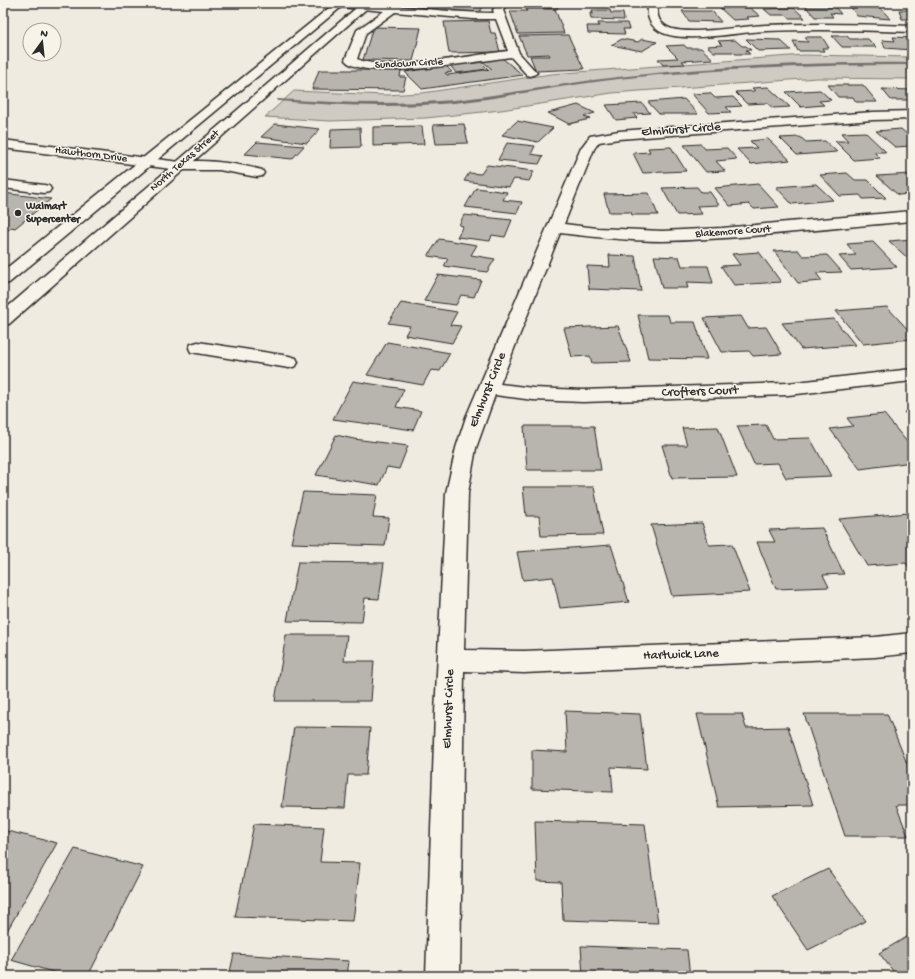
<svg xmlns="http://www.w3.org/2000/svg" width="915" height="979" font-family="'Gochi Hand',sans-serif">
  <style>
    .green { fill: #cfcbc2; stroke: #7d7b76 }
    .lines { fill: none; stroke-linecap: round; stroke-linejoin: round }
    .stream { fill: #74726e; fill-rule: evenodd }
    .building { fill: #b8b5ae; stroke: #2b2b2b }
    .minor-casing { stroke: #2b2b2b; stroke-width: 3 }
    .major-casing { stroke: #2b2b2b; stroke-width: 3 }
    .minor { fill: #f7f3e8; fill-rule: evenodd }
    .major { fill: #f7f3e8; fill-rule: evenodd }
    .poi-dot { fill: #2b2b2b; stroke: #f7f3e8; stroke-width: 1.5 }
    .labels { text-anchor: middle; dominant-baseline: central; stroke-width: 3; stroke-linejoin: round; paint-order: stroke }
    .far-street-label { font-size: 11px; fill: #2b2b2b; stroke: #f7f3e8 }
    .far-poi-label { font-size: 11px; font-weight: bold; fill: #2b2b2b; stroke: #f7f3e8; text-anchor: start }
    .street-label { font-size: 13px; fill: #2b2b2b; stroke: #f7f3e8 }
  </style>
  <rect width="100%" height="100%" fill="#efebe0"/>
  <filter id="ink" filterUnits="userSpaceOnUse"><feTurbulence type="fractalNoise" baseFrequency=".025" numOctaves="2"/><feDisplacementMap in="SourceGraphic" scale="8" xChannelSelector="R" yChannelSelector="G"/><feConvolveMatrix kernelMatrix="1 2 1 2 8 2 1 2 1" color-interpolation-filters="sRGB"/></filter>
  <g filter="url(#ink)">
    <path class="green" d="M804 55 912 57V79L817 78 612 93 501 110 426 118 329 121 265 117 294 91 385 95 422 93 551 74Z"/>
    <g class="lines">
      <path class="stream" d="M912 63V65C814 65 716 69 618 79 563 85 509 97 454 103 395 108 336 106 278 101L276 100 278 99C336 103 395 105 454 100 509 94 563 83 618 77 716 66 814 62 912 63Z"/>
    </g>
    <path class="building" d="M394 3H414L409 7 391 6Z
      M416 3H487L478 13 411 7Z
      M515 3H560L557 9 513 5Z
      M585 3H627L626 5 619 4 618 8 584 6Z
      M749 7 760 16 747 17 749 19 733 20 720 8Z
      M806 7H835L841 14 830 13 833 17H815Z
      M851 7 881 8 890 19 857 16Z
      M794 8 805 18H790L786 15H771L764 9Z
      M526 9H555L564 33 518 34 510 11H527Z
      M592 10H610L611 13H623L624 20 591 19 590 13 593 14Z
      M899 10H912V19H902Z
      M682 11H712L721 22 689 21Z
      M488 21 491 33H495L500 52 449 53 444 22Z
      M598 23H627L629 29H623L625 34 588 33 587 26H599Z
      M373 27 421 28 413 61 363 60Z
      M568 35 584 69 536 71 530 56H550L549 54 527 55 519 36Z
      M832 36H847L850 39H868L876 47H842Z
      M805 37H822L829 48H822L824 51H798L793 41 808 42Z
      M893 37 912 38V50L885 48 882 40 895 41Z
      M622 39 638 42 642 39 657 42 642 51 611 45Z
      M746 39 780 40 791 50 758 51Z
      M735 40 742 46H746L751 50H746L750 54H736L733 52H714L707 46 722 45 718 41Z
      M684 45 687 48H701L713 59 682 61 685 64 663 65 658 59 678 58 666 46Z
      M502 58 523 75 422 89 405 72 446 66 452 72 445 73 447 75 492 69 482 61Z
      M481 62 488 69 456 73 450 65Z
      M319 70H401L400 77H406L403 90 312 89Z
      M828 85H863L877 102H856L853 97H838Z
      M768 87 790 107 773 108 767 103 747 104 735 92 755 91 752 88Z
      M882 89 912 90V100H891Z
      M820 90 831 100 819 101 824 105 801 107 786 92Z
      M710 93 715 98 733 97 742 106 726 107 731 112 709 113 692 94Z
      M684 99 698 114H659L648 102Z
      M642 103 650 113 633 114 637 118 616 120 606 105Z
      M578 105 595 113 584 116 590 119 569 124 548 113Z
      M517 121 553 128 538 142 502 135Z
      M275 124 320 129 307 143 261 137Z
      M464 124 468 143 436 144 433 125Z
      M422 126 424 144 373 146V127Z
      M360 128 361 147 330 148 331 129Z
      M901 129 908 135H912V146L895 147 876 131Z
      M865 132 886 152H874L880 158 854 160 835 141H848L841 133Z
      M800 137 806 142 825 141 837 152 797 155 780 138Z
      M768 139 790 160 751 164 737 149 757 148 750 141Z
      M257 142 304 146 292 159 245 154Z
      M507 143 535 146 531 154 543 156 539 164 498 160Z
      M701 144 705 149 727 148 737 159 716 161 725 171 706 172 684 145Z
      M671 147 686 171 643 173 633 153 650 152 648 148Z
      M487 165 534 171 529 181 514 179 509 187 464 181 469 173 481 174Z
      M847 173 855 180H868L886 198 863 199 860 195 840 196 820 175Z
      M912 174V194L898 195 877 176Z
      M758 184 779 207 754 209 749 204 730 206 715 188Z
      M816 184 833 200 792 204 776 187Z
      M697 187 701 192H710L719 205 697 206 702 214 677 215 662 188Z
      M476 188 507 192 503 200 522 202 517 213 465 207Z
      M3 193 51 199 15 228 12 227 3 234Z
      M649 193 658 215H632L631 212H609L604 194Z
      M464 215 512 220 505 237 492 235 490 241 457 237 463 226 459 225Z
      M439 239 477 245 471 255 495 259 487 272 444 266 448 259 428 256Z
      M912 239V262L889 241Z
      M873 242 897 267 851 270 839 256 856 255 847 244Z
      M798 250 803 256 827 255 842 272 816 273 822 281 798 283 774 251Z
      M759 252 781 282 734 285 721 266 740 265 732 254Z
      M609 255 635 256 641 291 589 289 587 266 610 267Z
      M654 256 679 257 682 266H708L713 283 686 282 688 288H662Z
      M438 275 481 280 474 297 461 295 456 305 424 301Z
      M401 303 457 312 450 325 461 326 452 343 405 335 410 326 388 323Z
      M887 307 912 334V339L863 344 836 311Z
      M638 315H668L670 322H695L707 359 648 358Z
      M741 316 748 328 766 327 782 354 753 356 749 351 722 352 704 318Z
      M834 319 855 345 801 349 782 323Z
      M618 326 631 362 592 363 590 356 572 357 564 328Z
      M387 342 450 353 440 371 431 370 423 385 367 375Z
      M353 381 404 389 396 407 421 411 413 430 333 419Z
      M912 411V421L904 412Z
      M884 414 912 448V462L860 469 830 429 853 426 847 418Z
      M766 425 773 439 810 438 831 476 786 478 778 463 754 464 737 426Z
      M524 426H594L601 470H527Z
      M718 427 737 477 672 478 662 445H687L682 428Z
      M336 435 354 439 408 446 399 469 387 467 379 485 316 475Z
      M523 487H594L603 535 541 536 539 516H526Z
      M303 492 377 495 373 517 389 518 385 546 291 543Z
      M908 513 912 519V572L906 563 867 566 839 519Z
      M702 523 709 545 732 544 750 592 672 596 651 525Z
      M822 528 844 574 823 575 829 587 776 589 757 542H775L769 530Z
      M611 545 629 602 560 608 553 577 523 580 517 552Z
      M298 562 384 563 379 599 365 598 362 622 287 621Z
      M286 635H347L344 661H374L371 701H275Z
      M565 711 640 714 647 769 611 767 613 792 532 789V750L567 752Z
      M697 714H742L746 728 788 727 813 805 719 807Z
      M804 714H887L912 776V805H896L908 836H845Z
      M294 727 370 728 366 775H348L345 808 282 807Z
      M535 821 645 824 658 923 563 920 561 882 537 881Z
      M254 824 324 827 320 862 360 863 353 921 235 917Z
      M3 830 57 843 3 938Z
      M75 849 143 867 88 976H67L11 960Z
      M828 869 866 921 808 950 772 896Z
      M912 934V976H897L879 953Z
      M581 946 687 950 690 976H583Z
      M234 954 349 961 347 976H229Z"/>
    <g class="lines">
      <g class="minor-casing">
        <path id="minor" d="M336 3C389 3 441 13 494 13L493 10 497 3H507L503 10 519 53 537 73 531 76 527 75 511 57C482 60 363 83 345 60L357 30 384 11 340 7 337 6ZM395 12 473 19H496L508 51C471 55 389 73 357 59L366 33Z
          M649 3H659C655 15 659 25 672 29 694 35 742 26 766 25 815 23 863 24 912 26V32C863 30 815 29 766 31 738 32 688 43 663 33 650 27 645 16 649 3Z
          M912 111V119L873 120 619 139 599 142 594 149 564 224 597 228 662 231 722 228 912 211V221C829 228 746 239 663 241 629 241 594 237 560 233L500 384 533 388 583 390 788 383 912 369V381L788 395 583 402 533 400 495 395 476 448 468 493 464 650 524 651 875 637 912 633V653L875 657 524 673 464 671 460 976H426L435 713 446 493 456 448 466 417 581 148 590 136 619 131 873 112Z
          M3 140 180 162C208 159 235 163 262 170L264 173 262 176 257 177 219 170H180L3 148Z
          M3 180 44 185 49 186 51 189 49 192 44 193 3 188Z
          M198 342 289 356 296 358 298 362 296 366 289 368 191 352 189 348 191 344Z"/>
      </g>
      <g class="major-casing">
        <path id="major" d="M335 3H346L9 283 3 284V271Z
          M362 3H373L9 324 3 325V311Z"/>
      </g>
      <use href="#minor" class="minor"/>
      <use href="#major" class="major"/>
    </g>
  </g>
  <circle class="poi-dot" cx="18" cy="213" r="4"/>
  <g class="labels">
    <g class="far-street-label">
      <text transform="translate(409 64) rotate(-3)">Sundown Circle</text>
      <text transform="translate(91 155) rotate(7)">Hawthorn Drive</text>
      <text transform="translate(185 161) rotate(-41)">North Texas Street</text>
      <text transform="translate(733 232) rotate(-4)">Blakemore Court</text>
    </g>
    <g class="far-poi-label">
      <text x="26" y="207">Walmart<tspan x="26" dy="13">Supercenter</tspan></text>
    </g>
    <g class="street-label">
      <text transform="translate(681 130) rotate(-4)">Elmhurst Circle</text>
      <text transform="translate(488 390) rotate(-68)">Elmhurst Circle</text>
      <text transform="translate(700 392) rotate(-2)">Crofters Court</text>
      <text transform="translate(681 655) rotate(-2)">Hartwick Lane</text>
      <text transform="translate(449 709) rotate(-88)">Elmhurst Circle</text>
    </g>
  </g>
  <rect width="915" height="979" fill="none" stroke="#f7f3e8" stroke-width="16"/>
  <rect x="8" y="8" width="899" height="963" fill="none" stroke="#2b2b2b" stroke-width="1.5" filter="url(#ink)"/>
  <g transform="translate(42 42) rotate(15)"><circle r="19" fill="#f7f3e8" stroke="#a5a39c"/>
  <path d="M0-3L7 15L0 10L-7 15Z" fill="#2b2b2b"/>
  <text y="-6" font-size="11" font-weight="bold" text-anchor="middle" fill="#2b2b2b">N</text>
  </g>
</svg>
